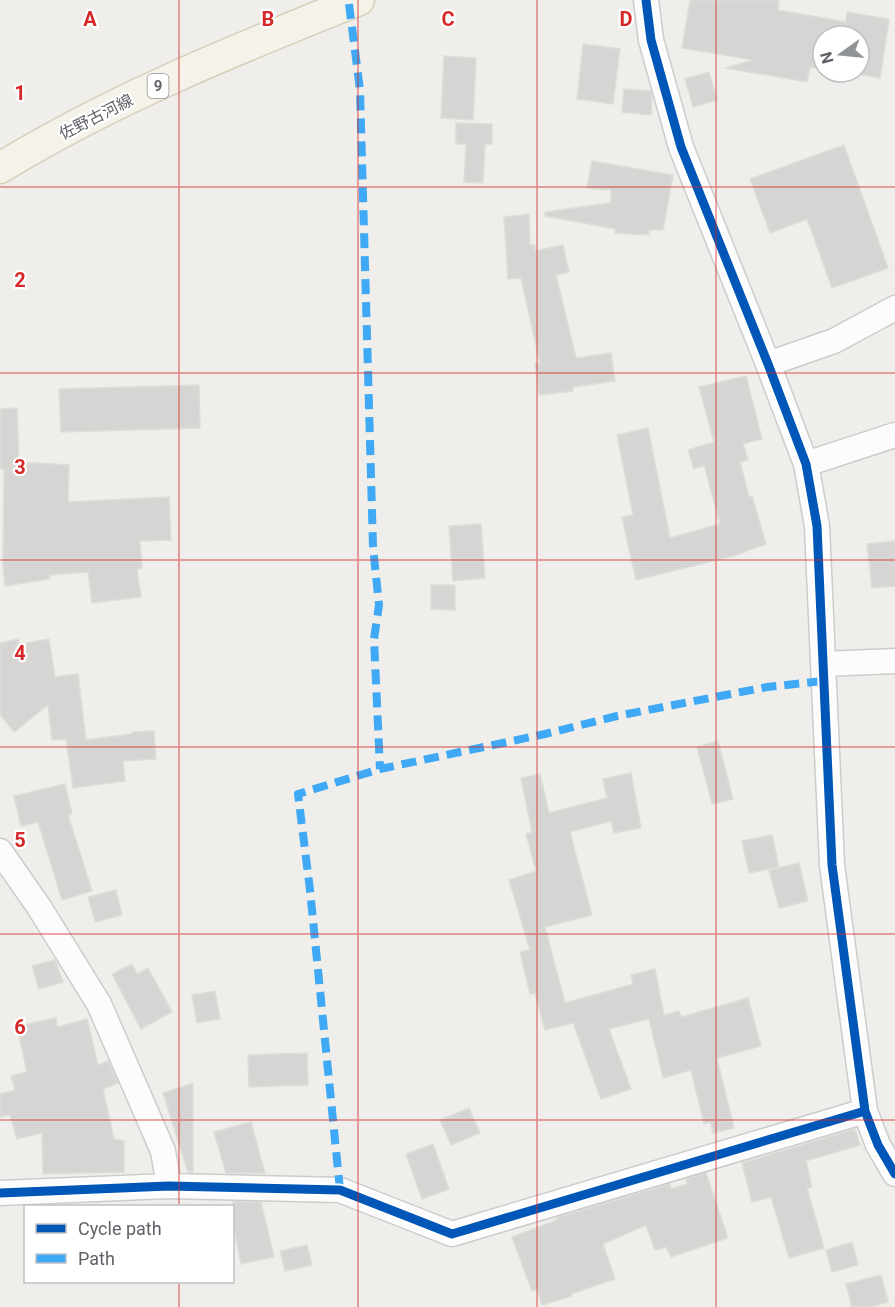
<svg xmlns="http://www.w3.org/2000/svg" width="895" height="1307" font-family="Roboto,'Noto Sans JP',sans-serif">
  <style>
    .building { fill: #d6d5d3; stroke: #deddd9; stroke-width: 1.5 }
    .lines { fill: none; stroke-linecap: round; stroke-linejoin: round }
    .minor-casing { stroke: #cbcccc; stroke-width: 27 }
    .major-casing { stroke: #d7ceb8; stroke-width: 33 }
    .minor { stroke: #fdfcfc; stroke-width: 24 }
    .major { stroke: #f4f2e9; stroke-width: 30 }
    .quiet { stroke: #3fa9f5; stroke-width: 8; stroke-dasharray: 15 8; stroke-linecap: butt }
    .cycleway-casing { stroke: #fff; stroke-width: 13 }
    .cycleway { stroke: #0057b8; stroke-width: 9 }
    .grid { fill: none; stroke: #d62828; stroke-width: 1.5; stroke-opacity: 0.55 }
    .labels { text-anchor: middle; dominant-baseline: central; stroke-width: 4.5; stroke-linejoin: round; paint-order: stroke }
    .shield { fill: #fff; stroke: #8f9295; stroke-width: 1.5 }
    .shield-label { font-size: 15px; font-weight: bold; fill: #5f6368 }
    .street-label { font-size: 16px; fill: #5f6368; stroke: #fff }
    .grid-label { font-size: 20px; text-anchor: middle; font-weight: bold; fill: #d62828; stroke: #fff; stroke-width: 4.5; stroke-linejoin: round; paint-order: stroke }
  </style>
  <rect width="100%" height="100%" fill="#efeeea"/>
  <path class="building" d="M690 0H779L778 10 846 22 847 12 889 19 880 78 844 72H859V36H823V69L810 67 807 82 725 68 753 60 682 48Z
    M583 44 620 49 613 104 577 99Z
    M444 56 476 58 473 120 441 118Z
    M709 72 717 100 693 107 685 79Z
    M624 89 651 91 652 97 651 115 622 112Z
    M456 123 492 124V144H485L483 183 464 182 466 144H456Z
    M844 145 888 268 832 288 807 219 770 233 750 179Z
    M592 161 673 175 663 230H649V235L615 233 616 229 545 216V212L611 203V190L587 188Z
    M529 214 530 245H535V251L563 245 569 272 556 275 576 358 611 353 615 381 573 387V391L539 395 535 363H540L521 278 508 279 504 217Z
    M746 376 762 439 743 444 748 460 740 462 749 497 752 496 766 544 733 556 636 580 622 517 633 515 617 435 648 428 670 538 720 524 704 465 694 469 688 450 714 442 699 387Z
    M199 385 200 428 61 432 59 389Z
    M17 408 19 462 69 465 68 502 169 497 171 540 140 541 142 568 137 569 141 597 92 603 88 572 49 575 50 579 5 586 3 566 4 469H0V409Z
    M481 524 485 578 453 581 449 526Z
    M895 541V586L872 588 867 544Z
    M431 585H455V610L431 609Z
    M18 639 20 644 49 639 55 677 78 674 86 740 132 734V732L154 731 156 759 123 761 125 781 73 788 66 739 52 740 48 705 14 732 0 714V643Z
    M718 741 733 799 712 804 697 747Z
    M631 773 641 828 614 833 611 821 570 832 592 915 545 927 565 1003 633 984 631 975 655 969 664 1015 679 1011 681 1017 748 998 761 1046 717 1058 734 1128 713 1133 710 1122 704 1124 691 1070 663 1078 649 1019 609 1029 631 1089 601 1099 573 1023 545 1030 535 993 530 994 520 952 530 950 509 880 536 871 526 834 532 832 521 778 540 774 549 813 607 798 603 779Z
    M65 784 72 814 68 815 92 891 62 900 38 822 21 826 14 796Z
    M772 835 779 867 749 873 742 841Z
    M799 863 808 901 779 908 769 870Z
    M116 890 122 915 95 922 88 897Z
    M55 960 63 982 39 989 32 966Z
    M132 964 137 974 148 968 172 1012 141 1029 112 974Z
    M215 991 220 1019 197 1023 192 995Z
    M56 1018 57 1027 87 1019 98 1065 108 1061 118 1083 103 1089 114 1139 124 1141V1172L43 1174 42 1133 17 1139 10 1115 0 1117V1094L15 1090 11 1076 27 1072 17 1026Z
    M307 1053 308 1085 249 1087 248 1055Z
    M193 1083V1172H188L163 1093Z
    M469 1108 480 1133 451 1145 440 1120Z
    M251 1122 265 1173H226L214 1132Z
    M855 1129 860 1145 806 1161 812 1187 807 1188 824 1248 789 1258 771 1197 752 1202 742 1163Z
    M433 1144 449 1189 422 1199 406 1154Z
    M706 1173 728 1238 671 1257 666 1247 655 1250 646 1225 603 1244 615 1279 571 1294 572 1296 542 1305 537 1289 532 1291 512 1237 557 1220 556 1218 670 1184 671 1189 687 1184 686 1179Z
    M233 1202H261L274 1257 241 1264 233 1224Z
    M852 1242 858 1265 832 1272 826 1250Z
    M307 1245 312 1265 285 1271 280 1251Z
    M881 1275 888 1302 870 1307H852L846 1284Z"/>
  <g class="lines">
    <g class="minor-casing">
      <path id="minor" d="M646 0 651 40 681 147 768 364 806 464 817 526 832 865 865 1111 878 1145 895 1174
        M768 364 834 341 895 308
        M806 464 895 435
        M823 664 895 661
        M0 851 39 907 99 1004 163 1151 169 1186
        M0 1193 169 1186 340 1190 452 1234 865 1111"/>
    </g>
    <g class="major-casing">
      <path id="major" d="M0 168C113 99 237 49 359 0"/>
    </g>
    <use href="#minor" class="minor"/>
    <use href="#major" class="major"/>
    <path class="quiet" d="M349 4 360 90 373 547 379 605 374 639 380 769
      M340 1190 310 890 298 794 380 769 545 734 617 716 767 687 823 681"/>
    <g class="cycleway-casing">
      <path id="cycleway" d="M646 0 651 40 681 147 768 364 806 464 817 526 832 865 865 1111 878 1145 895 1174
        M0 1193 169 1186 340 1190 452 1234 865 1111"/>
    </g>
    <use href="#cycleway" class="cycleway"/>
  </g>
  <path class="grid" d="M179 0V1206M358 0V1307M537 0V1307M716 0V1307M0 187H895M0 373H895M0 560H895M0 747H895M0 934H895M0 1120H895M179 1282V1307"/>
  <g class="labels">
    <rect class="shield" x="147.5" y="74" width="21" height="24" rx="4.5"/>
    <g class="shield-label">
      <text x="158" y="86">9</text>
    </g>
    <g class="street-label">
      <text transform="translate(96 117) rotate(-27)">佐野古河線</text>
    </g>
  </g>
  <g class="grid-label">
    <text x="90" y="26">A</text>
    <text x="268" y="26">B</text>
    <text x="448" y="26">C</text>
    <text x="626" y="26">D</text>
    <text x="20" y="100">1</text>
    <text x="20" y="287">2</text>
    <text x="20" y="474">3</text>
    <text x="20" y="660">4</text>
    <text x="20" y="847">5</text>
    <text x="20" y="1034">6</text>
  </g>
  <rect x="24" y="1205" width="210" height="78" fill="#ffffff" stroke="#bfc1c3" stroke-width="1.5"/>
  <rect x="36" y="1224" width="30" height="9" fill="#0057b8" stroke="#bfc1c3" stroke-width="1.5"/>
  <text x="78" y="1235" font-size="18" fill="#5f6368">Cycle path</text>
  <rect x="36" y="1254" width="30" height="9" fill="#3fa9f5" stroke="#bfc1c3" stroke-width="1.5"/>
  <text x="78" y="1265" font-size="18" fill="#5f6368">Path</text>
  <g transform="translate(841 54) rotate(255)"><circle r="28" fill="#ffffff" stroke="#bfc1c3" stroke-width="1.5"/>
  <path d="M0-4.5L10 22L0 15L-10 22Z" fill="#919496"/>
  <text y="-9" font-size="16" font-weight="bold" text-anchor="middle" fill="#5f6368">N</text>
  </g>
</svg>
